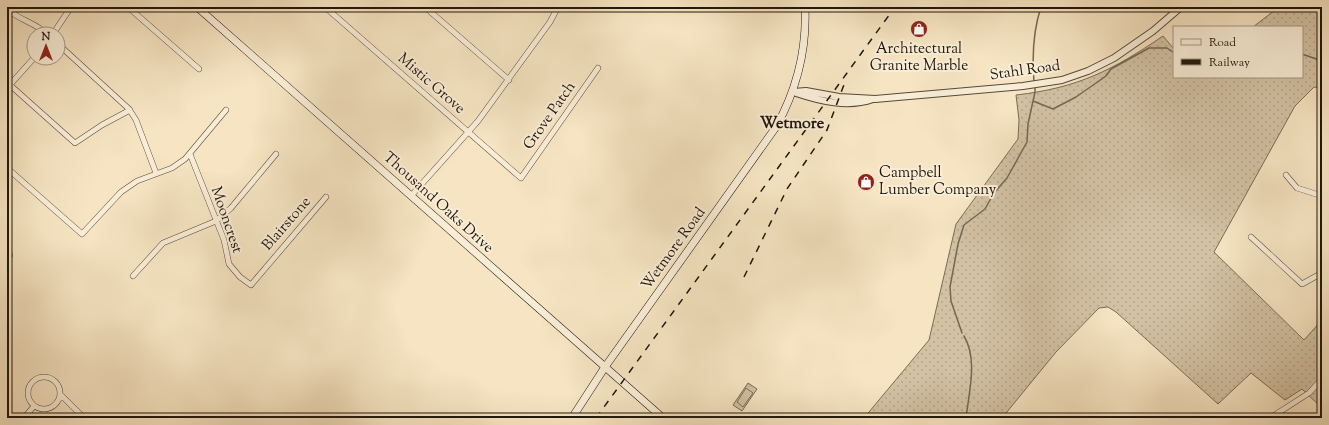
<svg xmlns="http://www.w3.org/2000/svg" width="1329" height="425" font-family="'Sorts Mill Goudy',serif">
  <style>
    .grass { fill: url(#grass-dots); stroke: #796c56 }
    .park { fill: url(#park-tufts); stroke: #796c56 }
    .pitch { fill: #d2c1a3; stroke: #796c56 }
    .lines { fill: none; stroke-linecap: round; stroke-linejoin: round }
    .stream { stroke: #756853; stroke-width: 1.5 }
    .minor-casing { stroke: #564a38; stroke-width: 6 }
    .tertiary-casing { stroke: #564a38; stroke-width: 8 }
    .secondary-casing { stroke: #20170a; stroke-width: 8 }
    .minor { stroke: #f9edd7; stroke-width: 5 }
    .tertiary { stroke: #f9edd7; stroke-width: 6 }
    .secondary { stroke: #f9edd7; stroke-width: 7 }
    .rail { stroke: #20170a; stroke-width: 1.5; stroke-dasharray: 7 7; stroke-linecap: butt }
    .labels { text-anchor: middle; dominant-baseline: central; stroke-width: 4; stroke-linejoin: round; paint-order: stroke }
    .poi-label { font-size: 15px; fill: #20170a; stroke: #f9edd7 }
    .street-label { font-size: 15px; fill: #20170a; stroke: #f9edd7 }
    .neighbourhood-label { font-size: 16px; font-weight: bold; fill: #20170a; stroke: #f9edd7 }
  </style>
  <defs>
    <pattern id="grass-dots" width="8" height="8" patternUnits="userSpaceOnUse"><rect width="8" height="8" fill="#d2c1a3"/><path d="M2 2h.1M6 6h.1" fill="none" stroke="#b4a58b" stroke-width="1.8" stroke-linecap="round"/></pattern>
    <pattern id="park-tufts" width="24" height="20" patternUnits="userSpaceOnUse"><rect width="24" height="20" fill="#d2c1a3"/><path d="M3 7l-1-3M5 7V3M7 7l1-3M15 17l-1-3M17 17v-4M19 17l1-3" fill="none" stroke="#b4a58b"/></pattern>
  </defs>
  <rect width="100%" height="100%" fill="#f6e4c2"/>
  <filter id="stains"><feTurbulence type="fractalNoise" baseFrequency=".005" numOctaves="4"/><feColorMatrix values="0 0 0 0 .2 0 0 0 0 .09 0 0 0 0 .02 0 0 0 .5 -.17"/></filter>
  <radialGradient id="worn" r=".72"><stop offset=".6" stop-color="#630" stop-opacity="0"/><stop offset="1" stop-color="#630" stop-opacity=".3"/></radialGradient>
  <path class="grass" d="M1279 7H1322V88L1314 87 1295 106 1214 252 1304 340 1322 320V408L1302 389 1285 400 1251 373 1218 404 1116 312 1108 307 1099 308 1056 352 1002 418H864L929 340 956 224 1018 139 1019 120 1016 95C1078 88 1113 70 1163 36L1174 49V77H1302V27H1253Z"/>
  <path class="park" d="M748 383 757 389 742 411 733 405Z"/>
  <path class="pitch" d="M746 388 753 393 743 407 737 402Z"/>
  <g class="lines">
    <path class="stream" d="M1302 54 1322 61
      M1034 82C1032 57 1033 31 1041 7
      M1033 101 1053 109 1076 97 1106 76 1111 69 1149 48H1167L1174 53
      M962 333 951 301 950 287 958 244 964 225 985 209 994 193 1007 178 1027 142 1028 124 1035 92V86
      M964 336C978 359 969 392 966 418"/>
    <g class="minor-casing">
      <path id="minor" d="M128 7 199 69
        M325 7 521 178 598 68
        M425 7 509 80
        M7 9C21 21 34 22 47 34
        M53 34 71 7
        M58 44 129 109 136 120 156 173
        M10 85 75 143 102 125 130 110
        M7 88 34 58
        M190 154 224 240 229 264 240 277 251 285 326 197
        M7 168 82 234 121 192 137 181 172 168 185 159 226 110
        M1286 175 1297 188 1322 196
        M411 196 478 121 550 22 558 7
        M1251 237 1302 284 1322 273
        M7 252 10 255 7 261
        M133 276 163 243 216 221 231 208 276 154
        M28 393a16 16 0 1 1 32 0a16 16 0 1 1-32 0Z
        M61 395 84 418
        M24 418 34 406
        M1270 418 1309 393 1322 379"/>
    </g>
    <g class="tertiary-casing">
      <path id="tertiary" d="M793 92 806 91 839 97 875 99 1023 86 1062 80 1088 71 1114 58 1153 31 1181 7
        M796 93C820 101 848 108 873 99"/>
    </g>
    <g class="secondary-casing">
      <path id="secondary" d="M197 7 663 418
        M572 418 605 367 776 127C797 89 807 51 805 7"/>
    </g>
    <use href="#minor" class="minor"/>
    <use href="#tertiary" class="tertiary"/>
    <use href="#secondary" class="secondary"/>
    <path class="rail" d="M744 277 787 189 827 130 845 82
      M596 418 895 7"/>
  </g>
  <defs>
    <g id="shop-disc" transform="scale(0.9)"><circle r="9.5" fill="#8f2418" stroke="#f9edd7"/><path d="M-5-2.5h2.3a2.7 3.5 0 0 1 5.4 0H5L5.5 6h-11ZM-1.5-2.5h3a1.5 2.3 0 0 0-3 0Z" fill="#fff"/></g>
  </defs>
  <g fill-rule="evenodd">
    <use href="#shop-disc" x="919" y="29"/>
    <use href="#shop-disc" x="866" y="182"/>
  </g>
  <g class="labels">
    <g class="poi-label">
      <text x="919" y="49">Architectural<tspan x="919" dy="17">Granite Marble</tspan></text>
      <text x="879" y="173" text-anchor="start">Campbell<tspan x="879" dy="17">Lumber Company</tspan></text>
    </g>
    <g class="street-label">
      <text transform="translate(1025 71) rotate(-8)">Stahl Road</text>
      <text transform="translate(431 84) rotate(41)">Mistic Grove</text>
      <text transform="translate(550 116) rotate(-55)">Grove Patch</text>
      <text transform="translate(438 203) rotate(42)">Thousand Oaks Drive</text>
      <text transform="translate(226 220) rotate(71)">Mooncrest</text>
      <text transform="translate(287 224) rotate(-49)">Blairstone</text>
      <text transform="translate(674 249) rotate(-54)">Wetmore Road</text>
    </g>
    <g class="neighbourhood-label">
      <text x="792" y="124">Wetmore</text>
    </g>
  </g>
  <rect width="1329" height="425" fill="none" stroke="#f6e4c2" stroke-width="24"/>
  <rect x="8" y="8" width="1313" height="409" fill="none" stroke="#20170a" stroke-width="2"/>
  <rect x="12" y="12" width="1305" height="401" fill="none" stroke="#20170a"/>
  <rect x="1173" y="26" width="130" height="52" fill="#f9edd7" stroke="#a29785"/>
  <rect x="1181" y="39" width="20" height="6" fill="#f9edd7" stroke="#a29785"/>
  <text x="1209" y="46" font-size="12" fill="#20170a">Road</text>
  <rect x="1181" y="59" width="20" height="6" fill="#20170a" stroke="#a29785"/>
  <text x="1209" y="66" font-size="12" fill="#20170a">Railway</text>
  <g transform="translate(46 46)"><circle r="19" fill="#f9edd7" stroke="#a29785"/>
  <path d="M0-3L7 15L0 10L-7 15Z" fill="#8f2418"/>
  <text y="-6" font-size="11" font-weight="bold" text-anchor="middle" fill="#20170a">N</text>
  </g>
  <rect width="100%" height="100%" filter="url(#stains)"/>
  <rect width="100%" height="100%" fill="url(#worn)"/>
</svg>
